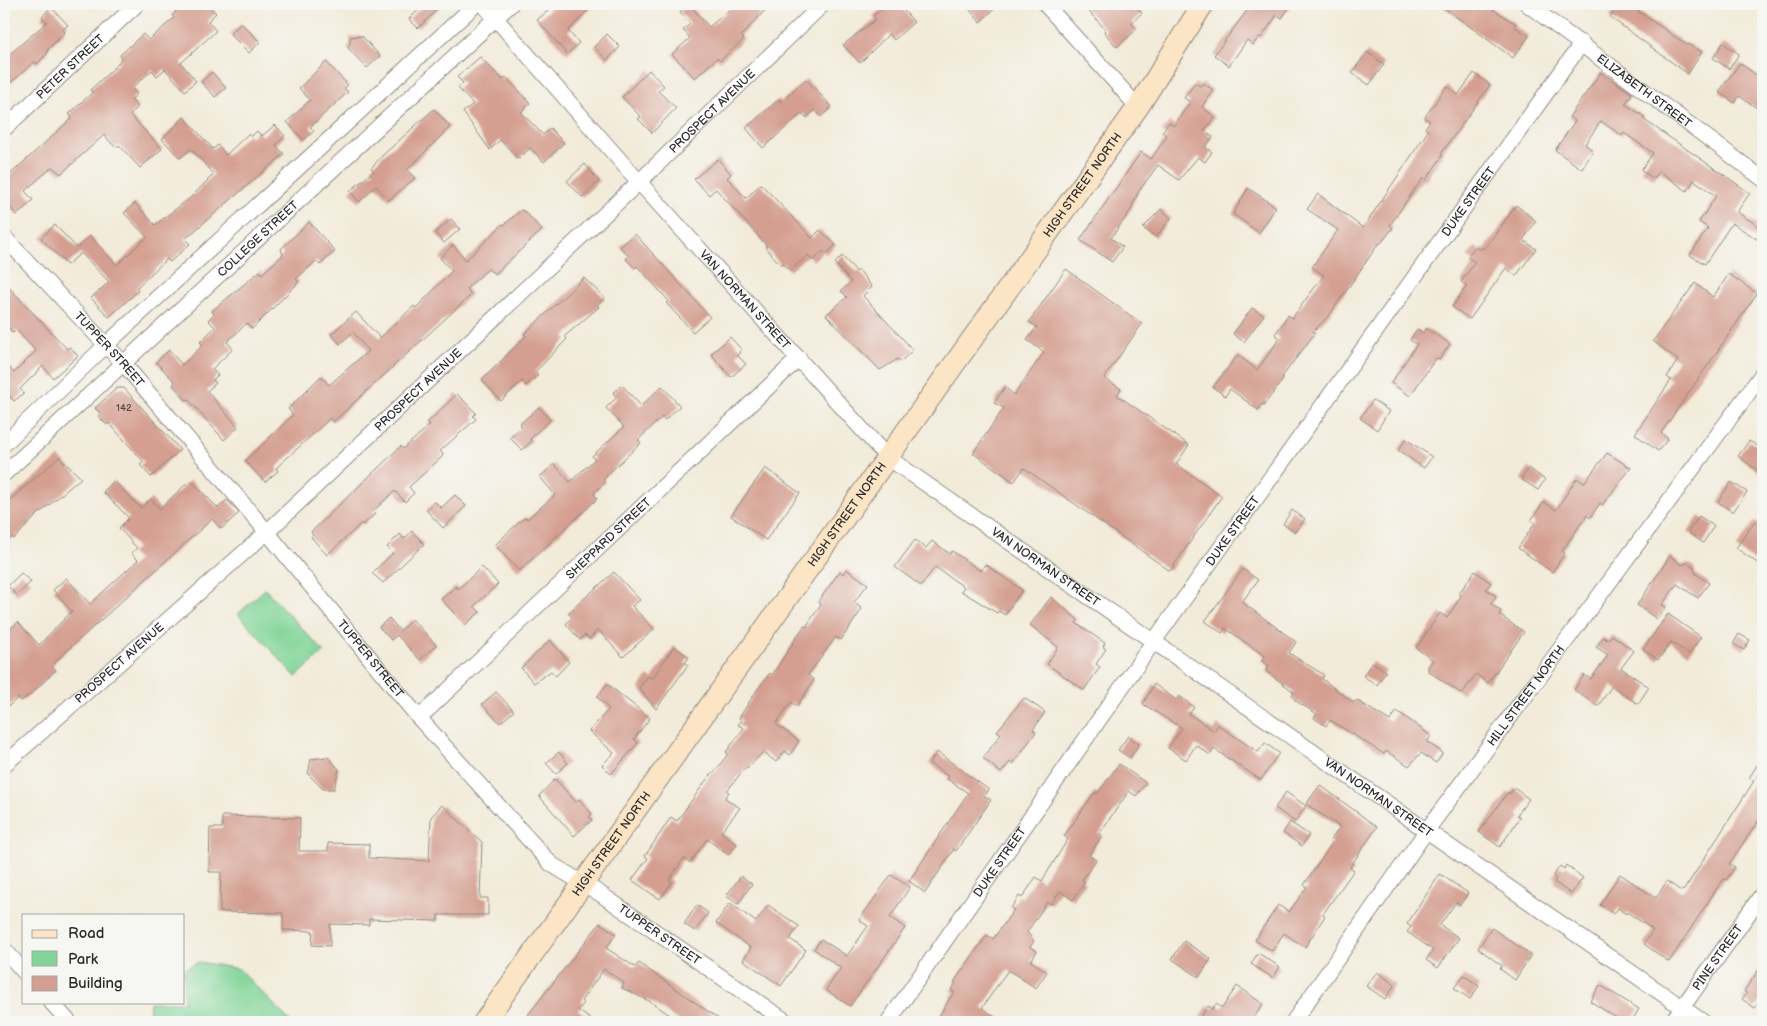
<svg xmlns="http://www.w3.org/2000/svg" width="1767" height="1026" font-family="'Balsamiq Sans',sans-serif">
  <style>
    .green { fill: #82d598; stroke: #568062 }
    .building { fill: #d49f90 }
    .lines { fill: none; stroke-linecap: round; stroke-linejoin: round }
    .street-casing { stroke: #8e8b82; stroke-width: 17 }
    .secondary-casing { stroke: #8e8b82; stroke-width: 23 }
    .street { stroke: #fff; stroke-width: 15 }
    .secondary { stroke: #fce5c4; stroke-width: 21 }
    .labels { text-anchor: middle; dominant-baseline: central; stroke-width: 4.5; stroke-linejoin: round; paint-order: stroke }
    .number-label { font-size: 10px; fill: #554844 }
    .street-label { font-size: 12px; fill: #2b2b2b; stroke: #f6f6f2 }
  </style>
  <rect width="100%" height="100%" fill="#f6f6f2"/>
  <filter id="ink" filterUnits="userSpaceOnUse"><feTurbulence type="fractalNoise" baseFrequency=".02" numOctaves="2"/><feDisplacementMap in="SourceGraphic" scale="10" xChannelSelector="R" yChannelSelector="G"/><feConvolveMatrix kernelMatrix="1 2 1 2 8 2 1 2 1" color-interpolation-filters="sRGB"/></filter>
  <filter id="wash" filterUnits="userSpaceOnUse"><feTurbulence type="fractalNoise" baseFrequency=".0096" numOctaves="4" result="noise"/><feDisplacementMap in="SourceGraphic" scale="20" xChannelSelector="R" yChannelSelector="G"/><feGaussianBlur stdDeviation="1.12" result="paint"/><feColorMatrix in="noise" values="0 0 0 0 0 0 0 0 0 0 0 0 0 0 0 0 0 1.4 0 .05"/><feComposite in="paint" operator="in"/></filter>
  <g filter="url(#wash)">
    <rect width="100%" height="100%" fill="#f2ebd9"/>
    <path class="green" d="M265 589 324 652 296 677 238 614Z
      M199 962 239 969 291 1022H149L150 1002H184V969Z"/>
    <g id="blocks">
      <path class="building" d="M169 4H207L216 13 208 21 216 31 181 63 196 81 185 91 165 69 157 76 152 70 132 88 137 94 131 100 138 107 130 115 162 149 140 168 119 145 116 148 104 135 61 174 52 167 25 191 33 200 17 215 4 201V180L72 118 69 114 93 92 90 90 116 66 122 58 120 55 143 34 149 40 174 18 172 15 176 12Z
        M425 4H443L418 28 409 19Z
        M556 4H594L568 31 579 43 567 54 537 20Z
        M689 4 709 27 736 4H771L741 36 744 39 720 61 717 58 695 78 672 54 690 38 683 30 690 24 680 12Z
        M887 4H898L914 22 894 40 889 34 860 63 843 45 876 19 873 16Z
        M965 4H1000L980 22Z
        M1082 4H1133L1142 13 1131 23 1137 29 1117 47 1104 32 1106 30Z
        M1252 4H1292L1282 18 1277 15 1261 38 1259 37 1253 45 1247 40 1229 66 1214 55Z
        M1439 4H1485L1516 24 1514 26 1529 36 1513 58Z
        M1619 4H1643L1638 11 1687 45 1688 44 1702 52 1688 74 1610 17Z
        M51 7 68 25 62 30 65 32 48 49 47 54 37 64 34 62 4 89V59L47 22 42 17Z
        M241 23 260 42 249 53 230 34Z
        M607 34 620 47 607 60 594 47Z
        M362 36 380 56 367 68 347 47 350 44V37Z
        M1723 43 1739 54 1729 69 1713 58Z
        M1367 52 1384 64 1369 85 1352 73Z
        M480 57 503 80 506 77 530 103 521 112 543 135 550 128 564 143 544 162 530 148 519 159 500 140 490 150 463 112 473 104 458 88 463 83 457 77Z
        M326 62 348 85 344 88 348 92 310 127 314 131 304 140 287 122 310 100 299 88Z
        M1740 63 1763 80V112L1739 96 1735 103 1719 92Z
        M649 70 664 86 658 91 676 108 652 133 638 119 641 117 622 97Z
        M212 72 226 88 215 97 201 82Z
        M1601 72 1632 94 1625 104 1645 117 1643 119 1750 193 1737 212 1763 229V243L1732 223 1705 264 1690 255 1708 228 1699 222 1716 196 1694 180 1687 191 1659 171 1654 179 1641 170 1653 153 1624 133 1622 136 1601 121 1585 144 1593 151 1582 169 1555 150 1575 121 1569 117Z
        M1474 73 1490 85 1441 154 1443 155 1426 180 1424 178 1417 186 1390 225 1393 228 1380 244 1379 243 1330 314 1313 332 1315 333 1282 377 1284 378 1264 405 1262 404 1258 410 1230 389 1225 396 1213 387 1238 355 1257 370 1280 338 1275 334 1288 315 1292 318 1324 275 1312 267 1338 230 1307 209 1318 194 1363 228 1428 131 1425 128 1430 121 1424 118 1441 94 1447 86 1458 95Z
        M806 79 832 107 821 117 815 110 807 118 802 113 763 148 746 128 779 99 781 102Z
        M1195 83 1200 86 1203 83 1213 90 1202 107 1215 117 1204 131 1213 137 1205 147 1212 152 1205 162 1198 157 1179 180 1158 165 1139 191 1132 206 1133 207 1111 238 1123 247 1112 262 1080 240 1141 152 1151 159 1167 136 1162 132 1169 122 1174 126 1190 102 1184 98Z
        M434 109 450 127 407 170 415 178 389 200 376 186 359 202 350 191 374 171 371 168 383 155Z
        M184 117 213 149 218 145 226 155 248 134 251 137 257 131 262 136 275 125 285 136 276 145 284 154 185 239 190 244 170 262 167 259 136 288 138 291 109 317 91 298 109 282 81 253 67 265 41 238 55 225 77 248 90 236 117 265 147 237 124 213 135 203 155 225 190 198 214 174 191 149 180 158 162 139Z
        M718 159 731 174 727 178 746 198 761 184 812 238 820 230 836 245 826 254 823 251 813 261 808 255 790 271 783 263 781 265 765 247 767 246 716 189 709 195 694 179Z
        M585 164 599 181 582 197 567 181Z
        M1248 188 1276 207 1259 233 1233 214Z
        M1516 205 1536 221 1523 240 1536 249 1516 276 1506 268 1470 319 1452 307 1467 286 1461 282 1475 262 1467 257 1475 247 1480 250 1482 247 1485 249Z
        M1161 209 1171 218 1156 237 1143 228Z
        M521 210 525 212 542 230 495 274 488 269 467 288 471 295 333 422 330 418 312 435 276 468 278 471 265 482 245 461 293 415 288 409 321 376 329 385 368 351 353 332 340 344 331 334 356 312 380 338 414 306 416 308 452 271 440 258 453 245 466 260 503 224 504 225Z
        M451 219 460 229 444 243 435 233Z
        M309 222 335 251 320 265 316 261 296 279 299 282 252 329 247 323 227 342 233 349 212 369 218 375 213 380 216 383 207 391 238 427 224 440 188 399 186 400 173 385 175 382 156 362 169 350 182 365 203 345 200 342 215 327 208 320 214 314 212 311 260 271 262 274 283 255 281 249Z
        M635 234 710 317 693 332 666 303 669 301 637 266 635 268 626 259 629 256 620 247Z
        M842 256 857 272 859 270 872 287 863 296 913 350 900 362 898 359 880 370 826 315 847 297 841 291 851 282 835 263Z
        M1066 269 1142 324 1104 378 1121 389 1117 395 1189 445 1176 464 1222 496 1170 571 1024 468 1014 482 973 453 1004 408 994 403 1005 387 1014 395 1044 352 1027 340 1037 327 1029 322Z
        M1729 274 1756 293 1754 298 1661 433 1668 439 1658 451 1635 434 1671 380 1667 377 1678 360 1653 341 1695 283 1713 297Z
        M584 278 605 298 597 305 599 307 565 336 567 339 535 372 538 375 526 386 522 381 501 401 482 380 526 336 524 334Z
        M4 282 67 349 70 347 78 356 53 378 43 366 20 389 24 393 14 401 4 390V361L14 373 36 351 16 330 13 333 4 323Z
        M1252 308 1264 315 1244 342 1233 334Z
        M1426 328 1450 344 1439 360 1436 358 1410 396 1391 383 1417 344 1410 340 1417 329 1423 333Z
        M730 337 742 350 737 355 746 364 731 377 711 354Z
        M622 385 641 406 662 386 680 406 665 420 662 417 638 440 641 443 611 471 603 480 605 482 594 493 597 499 519 571 495 545 520 521 526 517 527 519 555 495 540 477 554 464 570 482 595 459 592 456 624 427 606 408 617 397 613 393Z
        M117 388H124L180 450 151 477 140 465 144 462 109 423 107 425 98 416 101 414 95 408Z
        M457 394 476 413 473 416 476 419 440 451 443 454 442 457 409 487 414 493 405 502 395 491 373 511 375 514 363 525 362 523 327 555 311 537 313 535 311 532 401 446 403 449 430 425 428 422Z
        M1373 400 1389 411 1377 430 1360 418Z
        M539 407 550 420 530 439 532 441 522 450 510 438 522 427 520 424Z
        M1406 439 1432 457 1424 468 1398 450Z
        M1749 441 1763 449V475L1738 456Z
        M1607 453 1631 468 1602 505 1600 503 1590 518 1587 515 1562 551 1565 553 1552 572 1518 548 1535 523 1531 520 1544 502 1556 510 1577 478 1584 483Z
        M59 457 81 478 37 515 14 539 12 537 4 545V505Z
        M765 468 800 493 766 540 731 516Z
        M1529 468 1545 480 1538 490 1521 479Z
        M190 480 218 508 227 500 239 513 221 529 212 519 58 659 52 666 56 670 31 694 21 701 18 698 4 710V635L18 622 39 645 72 611 53 590 66 578 90 604 138 560 131 553 137 548 119 528 129 518 103 492 114 481 141 508 151 499 160 509Z
        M1731 482 1747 492 1733 512 1718 502Z
        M455 495 466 506 443 528 426 510 435 502 441 508Z
        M1292 510 1305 519 1295 532 1283 524Z
        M1699 516 1714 526 1703 543 1688 532Z
        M1755 521 1763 527V557L1759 564 1736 548Z
        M412 531 424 544 383 583 372 573 393 553 387 547 400 534 404 539Z
        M915 540 926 548 932 541 950 554 952 551 981 571 985 564 1022 590 1005 615 999 611 997 613 961 591 964 587 935 567 921 586 895 567Z
        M1670 556 1682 565 1688 563 1694 567 1696 574 1709 583 1698 598 1677 584 1662 605 1666 607 1657 619 1637 605Z
        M482 567 498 584 474 606 480 612 465 625 441 599 456 586 458 589Z
        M846 569 868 584 854 602 862 609 841 640 836 637 808 675 814 680 797 706 791 702 776 724 799 741 790 755 785 751 776 762 763 752 747 769 745 768 727 791 729 792 725 798 740 808 721 832 737 844 728 855 707 839 690 863 684 858 669 880 672 882 660 899 652 894 632 880 648 858 645 856 671 817 677 821 712 772 713 774 728 754 726 752 744 728 738 725 742 720 739 718 757 690 770 673 772 675 804 626 806 627 821 604 818 602 840 571 843 574Z
        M1243 569 1258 580 1242 602 1296 642 1289 653 1324 675 1322 679 1354 703 1356 700 1390 721 1397 711 1431 736 1427 742 1443 753 1436 763 1421 753 1409 766 1386 751 1384 754 1330 720 1326 726 1314 718 1317 714 1296 701 1292 696 1294 692 1266 671 1269 666 1262 661 1265 656 1225 628 1222 633 1205 621Z
        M1475 571 1491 583 1486 589 1496 596 1491 604 1501 611 1499 615 1524 632 1488 683 1476 674 1462 694 1428 671V666L1433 660 1416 648 1440 613 1447 618 1461 596 1459 593Z
        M614 572 640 600 632 606 654 629 623 657 598 630 589 639 585 635 580 640 566 624 572 617 568 613Z
        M21 573 31 582 17 595 8 586Z
        M1051 597 1078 620 1076 623 1105 643 1103 647 1106 649 1096 664 1100 667 1084 690 1047 664 1058 647 1030 625Z
        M1668 614 1701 637 1689 654 1671 642 1658 660 1643 649Z
        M389 618 400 631 412 619 436 645 420 660 397 635 391 640 379 627Z
        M1739 634 1750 640 1744 650 1733 644Z
        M1612 635 1634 651 1621 668 1649 687 1638 704 1612 686 1598 706 1574 690 1584 675 1591 679 1608 655 1596 647 1603 637 1608 640Z
        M550 640 569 662 556 676 551 671 534 683 521 668Z
        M674 646 689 657 685 663 688 665 656 709 639 688 648 676 652 679Z
        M1372 662 1386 671 1377 685 1363 676Z
        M607 684 650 718 634 739 638 743 611 774 602 765 614 753 589 731 609 709 597 697Z
        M1154 684 1176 700 1179 696 1194 707 1189 714 1214 731 1218 725 1258 752 1265 743 1279 753 1261 780 1214 749 1210 755 1196 745 1186 760 1168 748 1182 728 1143 704Z
        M496 692 514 711 500 723 482 704Z
        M1024 698 1045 712 1033 730 1036 732 1013 764 1010 762 1001 773 983 758 1001 734 997 731Z
        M1128 736 1139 744 1130 758 1118 750Z
        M559 752 568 763 556 774 546 763Z
        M937 752 989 790 984 796 991 800 956 851 954 849 925 893 909 881 968 793 947 779 949 777 929 763Z
        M1763 756V814L1729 864 1735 867 1726 880 1724 879 1719 885 1669 962 1644 944 1653 930 1627 912 1626 914 1618 908 1614 914 1600 905 1620 874 1656 898 1667 881 1681 891 1684 890 1754 781 1749 778Z
        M328 757 339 769 334 789H323L308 774 311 759Z
        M1119 764 1146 783 1136 796 1129 791 1099 834 1102 836 1089 855 1096 860 1082 880 1085 882 1073 900 1060 891 1051 904 1047 902 1027 932 1034 941 1030 947 1037 951 1031 961 1047 972 1036 988 1008 970 982 1008 1003 1022H938L941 1017 939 1016 954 992 951 990 956 983 954 982 987 935 993 939 1014 910 1011 908 1019 896 1022 898 1036 877 1042 881 1068 839 1064 836 1095 792 1097 794Z
        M555 779 576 802 579 799 592 814 589 817 592 820 574 836 539 796Z
        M1320 785 1377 827 1350 867 1354 870 1323 914 1325 916 1305 947 1284 933 1272 951 1255 940 1278 905 1289 912 1307 887 1304 885 1332 843 1330 841 1340 827 1306 804Z
        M1514 788 1529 799 1517 815 1520 817 1500 847 1479 832 1508 792 1510 794Z
        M1286 792 1306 806 1295 822 1275 808Z
        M442 805 482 842 480 898H488V915H438V921L369 919V925L330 924V946L312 945 313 931 283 930V913L220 912 221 872H209L210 828H222V816L300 818 299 851H328V843L369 844V858L429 861 431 817Z
        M1290 822 1309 835 1302 846 1283 833Z
        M1566 865 1583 878 1571 894 1554 882 1556 879 1553 876 1560 866 1564 869Z
        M1440 874 1468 893 1460 905 1456 902 1440 925 1459 938 1438 968 1426 960 1433 950 1407 932 1411 927 1407 924Z
        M891 875 910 887 890 917 905 928 850 1006 826 990 841 968 814 949 821 939 847 956 868 926 859 920Z
        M741 876 752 884 738 904 726 896Z
        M730 903 756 922 768 905 799 926 790 939 806 950 781 986 743 960 751 948 716 923Z
        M697 905 708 913 695 931 684 924Z
        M600 923 616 934 606 948 635 967 639 963 723 1022H680L651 1002 622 988 624 983 604 969 581 1001 584 1003 578 1010 594 1022H537L528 1015Z
        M1492 928 1531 955 1515 980 1500 969 1502 966 1478 948Z
        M1184 941 1211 959 1199 977 1172 959Z
        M1258 953 1280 967 1273 978 1251 964Z
        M1763 964V997L1755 1008 1742 999 1747 993 1744 991Z
        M1377 972 1395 985 1385 999 1366 986Z
        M1464 975 1479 986 1470 999 1454 988Z
        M1600 985 1639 1009 1631 1022H1623L1590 1001Z
        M1237 986 1263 1004 1251 1022H1197L1208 1006 1212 1009 1216 1004 1222 1008Z"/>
    </g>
  </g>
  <g filter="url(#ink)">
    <use href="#blocks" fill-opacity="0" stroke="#8e8b82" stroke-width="1"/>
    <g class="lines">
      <g class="street-casing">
        <g id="street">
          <path id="s1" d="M483 4 639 182 887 457 1703 1022"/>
          <path d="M1045 4 1138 107"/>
          <path id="s2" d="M1527 4 1763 179"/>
          <path id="s3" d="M4 129 137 4"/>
          <path id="s4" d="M4 237 123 363 267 532 419 718 551 864 599 893 787 1022"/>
          <path d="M4 444 106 345 476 4"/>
          <path id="s5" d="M4 474 511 4"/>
          <path id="s6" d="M419 718 799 358"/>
          <path id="s7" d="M4 765 267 532 639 182 823 4"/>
          <path d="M4 949 24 972"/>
          <path d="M51 1002 69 1022"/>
          <path id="s8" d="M888 1022 1154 641 1582 43"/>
          <path id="s9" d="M1293 1022 1427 830 1763 373"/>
          <path id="s10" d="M1672 1022 1763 893"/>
        </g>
      </g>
      <g class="secondary-casing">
        <g id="secondary">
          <path id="s11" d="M484 1022 1138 107 1203 4"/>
        </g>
      </g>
      <use href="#street" class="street"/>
      <use href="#secondary" class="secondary"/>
    </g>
  </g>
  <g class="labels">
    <g class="number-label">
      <text x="124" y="408">142</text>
    </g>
    <g class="street-label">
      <text stroke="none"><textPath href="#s3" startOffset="91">PETER STREET</textPath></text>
      <text stroke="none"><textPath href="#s2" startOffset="146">ELIZABETH STREET</textPath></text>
      <text stroke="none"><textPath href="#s7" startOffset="964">PROSPECT AVENUE</textPath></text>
      <text stroke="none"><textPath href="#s11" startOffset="1029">HIGH STREET NORTH</textPath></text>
      <text stroke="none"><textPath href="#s8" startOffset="1005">DUKE STREET</textPath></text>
      <text stroke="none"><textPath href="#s5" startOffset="346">COLLEGE STREET</textPath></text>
      <text stroke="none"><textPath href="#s1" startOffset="395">VAN NORMAN STREET</textPath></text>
      <text stroke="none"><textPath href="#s4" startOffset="154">TUPPER STREET</textPath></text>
      <text stroke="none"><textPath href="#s7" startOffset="559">PROSPECT AVENUE</textPath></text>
      <text stroke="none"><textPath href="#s11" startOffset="624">HIGH STREET NORTH</textPath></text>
      <text stroke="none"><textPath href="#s8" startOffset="600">DUKE STREET</textPath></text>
      <text stroke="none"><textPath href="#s6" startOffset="261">SHEPPARD STREET</textPath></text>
      <text stroke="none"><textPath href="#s1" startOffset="800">VAN NORMAN STREET</textPath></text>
      <text stroke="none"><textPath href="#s4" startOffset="559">TUPPER STREET</textPath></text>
      <text stroke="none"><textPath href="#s7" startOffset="154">PROSPECT AVENUE</textPath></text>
      <text stroke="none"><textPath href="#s9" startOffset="401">HILL STREET NORTH</textPath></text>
      <text stroke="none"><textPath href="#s1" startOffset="1205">VAN NORMAN STREET</textPath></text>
      <text stroke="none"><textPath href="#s11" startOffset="219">HIGH STREET NORTH</textPath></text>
      <text stroke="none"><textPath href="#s8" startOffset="195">DUKE STREET</textPath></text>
      <text stroke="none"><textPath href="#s4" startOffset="962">TUPPER STREET</textPath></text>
      <text stroke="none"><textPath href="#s10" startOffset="79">PINE STREET</textPath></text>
    </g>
  </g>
  <rect width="1767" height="1026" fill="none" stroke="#f6f6f2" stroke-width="20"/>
  <rect x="22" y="914" width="162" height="90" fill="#f6f6f2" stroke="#a5a5a2"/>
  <rect x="32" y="930" width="25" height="8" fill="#fce5c4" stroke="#a5a5a2"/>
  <text x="68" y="938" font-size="15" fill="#2b2b2b">Road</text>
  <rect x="32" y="951" width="25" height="15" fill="#82d598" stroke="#a5a5a2"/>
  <text x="68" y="964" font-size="15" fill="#2b2b2b">Park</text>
  <rect x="32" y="976" width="25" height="15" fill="#d49f90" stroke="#a5a5a2"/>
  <text x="68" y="988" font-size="15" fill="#2b2b2b">Building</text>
</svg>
